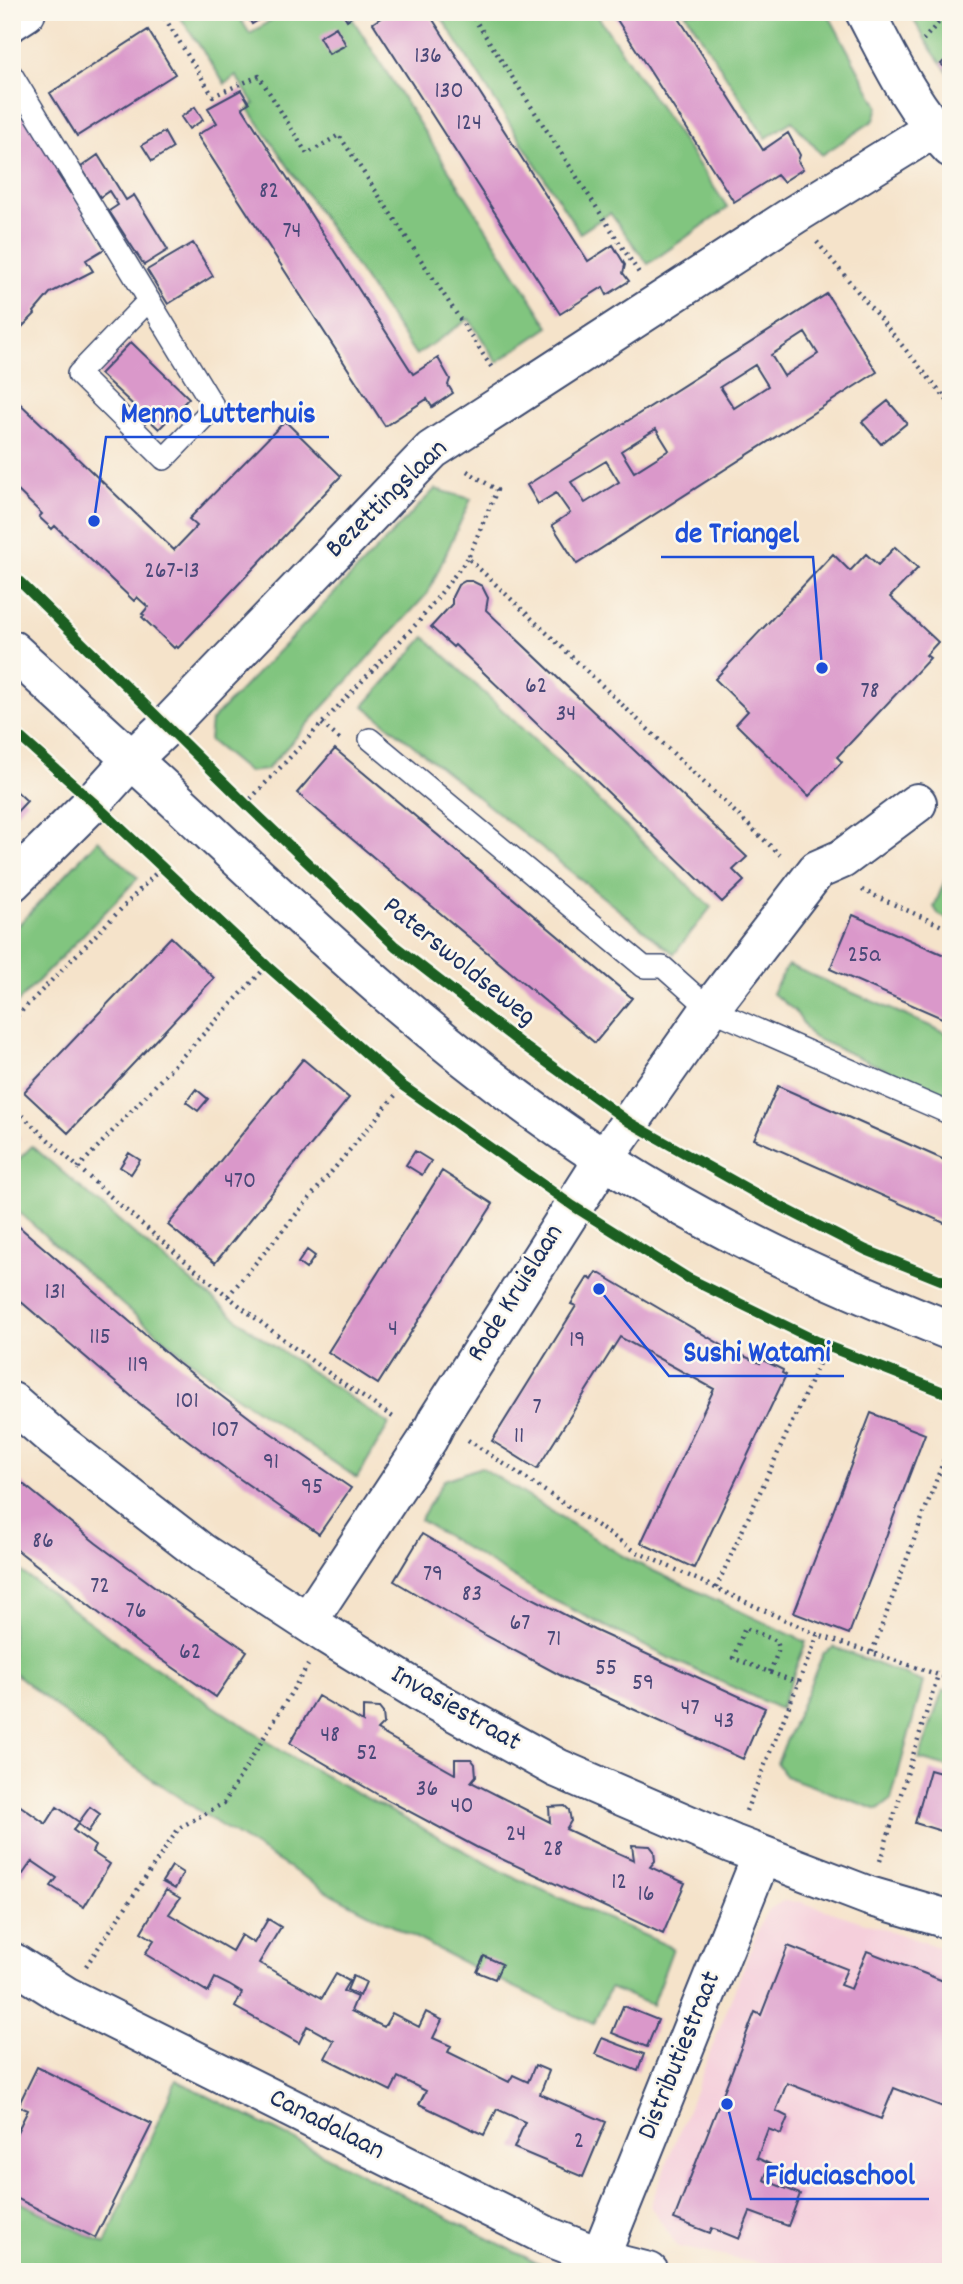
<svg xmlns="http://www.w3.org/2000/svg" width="963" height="2284" font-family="Dekko,sans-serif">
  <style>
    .built { fill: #f5cfdb }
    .green { fill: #81c57f; stroke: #4e7a6e; stroke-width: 2 }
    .building { fill: #da98ca; fill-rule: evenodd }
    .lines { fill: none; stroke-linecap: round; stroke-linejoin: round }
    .lane-casing { stroke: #3c4a6e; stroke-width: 24 }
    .street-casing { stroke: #3c4a6e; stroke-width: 42 }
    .secondary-casing { stroke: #3c4a6e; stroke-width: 42 }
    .path { stroke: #3c4a6e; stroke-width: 4.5; stroke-dasharray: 2 5; stroke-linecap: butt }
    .lane { stroke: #fff; stroke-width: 21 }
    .street { stroke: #fff; stroke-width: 38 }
    .secondary { stroke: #fff; stroke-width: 38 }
    .cycleway-casing { stroke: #fbf7ec; stroke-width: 15 }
    .cycleway { stroke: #1b5e20; stroke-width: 10 }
    .labels { text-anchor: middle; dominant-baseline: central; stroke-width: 5; stroke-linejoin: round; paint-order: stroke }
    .number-label { font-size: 24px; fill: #4b4979 }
    .street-label { font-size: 28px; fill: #1b2f5e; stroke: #fbf7ec }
    .leader { fill: none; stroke: #1d4ed8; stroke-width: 2.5 }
    .callout-dot { fill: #1d4ed8; stroke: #fbf7ec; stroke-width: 2.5 }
    .callout-label { font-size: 30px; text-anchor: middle; font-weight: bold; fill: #1d4ed8; stroke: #fbf7ec; stroke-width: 5; stroke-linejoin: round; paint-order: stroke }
  </style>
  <rect width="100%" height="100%" fill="#fbf7ec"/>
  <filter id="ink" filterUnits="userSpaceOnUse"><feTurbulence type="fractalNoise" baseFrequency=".0143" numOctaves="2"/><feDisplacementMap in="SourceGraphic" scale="14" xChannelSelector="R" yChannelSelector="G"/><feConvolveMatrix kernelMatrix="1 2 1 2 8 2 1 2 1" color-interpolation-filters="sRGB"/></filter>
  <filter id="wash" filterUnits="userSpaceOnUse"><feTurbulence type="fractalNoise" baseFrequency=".00686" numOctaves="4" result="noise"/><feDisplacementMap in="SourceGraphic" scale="28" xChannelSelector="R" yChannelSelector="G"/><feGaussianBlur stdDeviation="1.57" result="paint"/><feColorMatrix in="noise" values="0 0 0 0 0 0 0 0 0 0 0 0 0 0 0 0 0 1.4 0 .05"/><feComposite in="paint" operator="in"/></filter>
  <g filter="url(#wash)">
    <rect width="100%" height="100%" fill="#f5e3ca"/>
    <path class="built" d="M783 1901 801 1902 951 1951V2272H800L678 2247 650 2206 762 1920 768 1910Z"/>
    <path class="green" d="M177 12H236L250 34 283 12H348L549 327 497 362 469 319 416 355 249 109 254 104 236 76 225 84Z
      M438 12H595L728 208 648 264 610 213 580 233Z
      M685 12H827L878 106 874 120 822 155 792 121 766 138Z
      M909 12H951V76L932 51Z
      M435 489 471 499 428 593 266 770 248 772 209 740 211 721Z
      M425 637 711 907 674 954 364 706Z
      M98 840 138 878 12 1008V932Z
      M951 866V921L939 915 934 907Z
      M788 965 951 1035V1098L812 1037 795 1011 772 993Z
      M32 1146 159 1255 256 1334 389 1424 357 1478 227 1390 124 1306 12 1206V1166Z
      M481 1467 626 1558 806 1642 780 1709 667 1657 541 1594 420 1520 444 1480Z
      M12 1565 118 1643 289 1756 509 1875 673 1948 652 2005 610 1988 593 2024 474 1968 333 1895 220 1825 112 1752 12 1671Z
      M834 1647 923 1682 891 1800 878 1810 785 1776 777 1763 823 1654Z
      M943 1690 951 1692V1768L919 1759Z
      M176 2080 551 2270 555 2272H12V2198L105 2244Z"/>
    <g id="blocks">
      <path class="building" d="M245 12H271L252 24Z
        M342 12H358L347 20Z
        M390 12H428L588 261 613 245 625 265 623 273 629 281 607 295 603 287 560 314 373 23Z
        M612 12H675L763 150 788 133 800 155 798 161 803 169 783 182 777 175 734 202Z
        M336 27 346 45 329 54 319 37Z
        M148 30 175 74 77 136 50 93Z
        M951 54V73L941 64Z
        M241 90 249 103 242 107 413 374 438 358 450 379 448 385 453 393 432 407 427 399 385 426 197 135 217 123 208 108Z
        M195 107 203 120 189 129 181 117Z
        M27 114 62 170 57 173 70 193 72 192 106 248 86 260 93 271 50 293 34 312 35 314 12 337V123Z
        M164 132 173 148 152 161 142 145Z
        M98 155 126 200 134 195 168 250 144 265 109 211 118 205 109 191 100 197 81 167Z
        M193 243 213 276 168 304 147 270Z
        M827 294 877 372 577 564 552 525 570 513 556 493 538 504 527 485ZM805 333 818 354 784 376 771 355ZM755 365 768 386 734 408 720 387ZM656 429 669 450 634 472 621 451ZM606 461 619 482 585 503 571 482Z
        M131 342 189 398 159 429 100 374Z
        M12 396 174 550 197 526 189 519 285 421 341 476 178 648 176 646 174 648 142 617 144 615 142 614 148 607 137 597 134 601 55 526 52 529 39 517 42 514 12 485Z
        M888 401 907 423 881 444 862 422Z
        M895 547 918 568 890 597 938 642 926 655 930 658 837 757 842 762 809 796 736 724 748 711 715 679 833 554 850 571 866 554 878 565Z
        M465 581H472L482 586 488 598 486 610 747 857 733 870 744 881 722 902 455 645 453 647 431 627 452 604V597L458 585Z
        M335 749 632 998 595 1043 297 793Z
        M12 787 27 801 12 817Z
        M853 915 951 958V1022L830 969Z
        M171 937 214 978 68 1133 24 1092Z
        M303 1059 349 1098 215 1263 168 1225Z
        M778 1086 951 1163V1226L754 1139Z
        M196 1089 208 1099 198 1111 186 1102Z
        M12 1132 20 1139 12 1147Z
        M415 1151 431 1161 422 1175 406 1165Z
        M129 1153 140 1160 131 1174 120 1167Z
        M442 1171 493 1204 378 1384 328 1352Z
        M16 1224 178 1363 262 1427 351 1488 319 1534 230 1472 144 1407 12 1294V1229Z
        M307 1250 315 1256 306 1269 298 1263Z
        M597 1272 732 1351 760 1363 761 1359 783 1370 782 1373 786 1375 694 1568 641 1543 714 1389 620 1337 537 1469 492 1441 576 1306 571 1304 588 1277 592 1280Z
        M871 1413 925 1434 849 1634 794 1613Z
        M12 1475 96 1543 170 1598 247 1651 216 1697 139 1644 12 1546Z
        M422 1534 515 1589 594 1630 765 1708 743 1759 571 1681 487 1636 394 1581Z
        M318 1696 363 1722V1707L379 1708 383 1713 384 1723 377 1730 455 1774V1759H471L475 1764 476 1776 471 1782 550 1822 549 1807 565 1806 569 1810 571 1821 566 1829 600 1845 634 1860 632 1845 650 1846 654 1851 655 1861 650 1867 685 1883 663 1934 478 1848 382 1797 290 1743Z
        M930 1770 951 1776V1834L915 1823Z
        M12 1800 46 1824 57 1807 79 1822 90 1807 100 1814 88 1832 78 1824 73 1830 95 1846 92 1852 110 1864 84 1907 51 1886 57 1878 32 1861 23 1874 12 1867Z
        M172 1866 183 1873 175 1889 162 1882Z
        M166 1890 180 1898 169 1914 232 1951 241 1935 254 1943 268 1919 281 1927 259 1963 322 1998 336 1974 349 1981 343 1991 357 1997 351 2011 384 2027 392 2013 419 2027 426 2012 442 2020 433 2038 451 2046 448 2052 509 2082 513 2075 528 2082 535 2065 549 2071 540 2094 606 2122 583 2177 514 2148 525 2122 497 2109 484 2135 419 2104 426 2091 398 2077 391 2091 325 2058 334 2041 307 2026 299 2043 235 2007 242 1993 229 1985 215 1978 208 1992 145 1954 154 1940 141 1932Z
        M788 1946 847 1969 840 1985 851 1989 867 1951 951 1984V2011L947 2020 951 2022V2110L894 2088 881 2119 787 2083 776 2111 788 2117 781 2134 768 2129 757 2158 770 2164 764 2180 800 2194 788 2226 750 2212 739 2239 712 2228 710 2233 674 2219 755 2012 761 2015Z
        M484 1956 502 1964 495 1979 477 1972Z
        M353 1976 366 1982 360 1996 347 1990Z
        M623 2006 658 2020 647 2047 612 2033Z
        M602 2038 644 2054 638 2071 595 2054Z
        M37 2067 152 2124 95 2238 12 2196V2142L28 2110 18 2106Z"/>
    </g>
  </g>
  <g filter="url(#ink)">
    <use href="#blocks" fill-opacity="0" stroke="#3c4a6e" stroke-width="2"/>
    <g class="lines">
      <g class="lane-casing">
        <path id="lane" d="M12 75 214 407 164 459 78 374 149 300
          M370 739 644 967H663L710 1009 951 1114"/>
      </g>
      <g class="street-casing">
        <path id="street" d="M865 12C890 60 913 109 951 148
          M12 21 26 12
          M12 882 93 802 132 759 167 726 432 450 794 215 933 129
          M12 1402 56 1440 202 1553 326 1634 430 1698 557 1768 733 1844 869 1896 951 1920
          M308 1621 428 1439 438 1419 604 1159 710 1009 817 870 842 859 917 803
          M12 1962 66 1996 547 2236 621 2265 649 2272
          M600 2257 762 1855"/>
      </g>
      <g class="secondary-casing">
        <path id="secondary" d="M12 650C73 706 134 761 194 817 324 939 454 1062 604 1159 712 1230 831 1283 951 1331"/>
      </g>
      <path class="path" d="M161 12 213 96 259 76 307 154 339 135 492 368
        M470 12 639 273
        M923 40 948 12
        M817 242 951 405
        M467 471 497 490 468 558 780 855
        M322 724 342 741
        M241 809 420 620 468 558
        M862 890 951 930
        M12 1021 162 867
        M12 1106C132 1219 258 1329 396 1419
        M78 1168 267 966
        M228 1296 403 1086
        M468 1440 635 1551 818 1635 951 1679
        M716 1588 827 1346
        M872 1652 951 1441
        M770 1672 779 1649 777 1641 745 1628 733 1658 798 1683
        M746 1811 818 1635
        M880 1861 938 1675
        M86 1966 179 1828 224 1803 308 1665
        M12 2267 19 2272"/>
      <use href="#lane" class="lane"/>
      <use href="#street" class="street"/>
      <use href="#secondary" class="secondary"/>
      <g class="cycleway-casing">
        <path id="cycleway" d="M12 574 246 804 395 946 520 1043 629 1122 764 1198 866 1250 951 1284
          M12 730 93 802 267 966 403 1086 573 1206 688 1278 827 1346 951 1395"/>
      </g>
      <use href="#cycleway" class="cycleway"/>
    </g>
  </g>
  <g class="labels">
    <g class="number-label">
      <text x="428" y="57">136</text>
      <text x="449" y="92">130</text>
      <text x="469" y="124">124</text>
      <text x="269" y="192">82</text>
      <text x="292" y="232">74</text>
      <text x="172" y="572">267-13</text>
      <text x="536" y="687">62</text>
      <text x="870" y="692">78</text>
      <text x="566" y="715">34</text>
      <text x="864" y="956">25a</text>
      <text x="240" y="1182">470</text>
      <text x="55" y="1293">131</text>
      <text x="393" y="1330">4</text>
      <text x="100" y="1338">115</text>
      <text x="577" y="1341">19</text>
      <text x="138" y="1366">119</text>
      <text x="187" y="1402">101</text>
      <text x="537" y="1408">7</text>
      <text x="225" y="1431">107</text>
      <text x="519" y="1437">11</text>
      <text x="271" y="1463">91</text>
      <text x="312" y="1488">95</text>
      <text x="43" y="1542">86</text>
      <text x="433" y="1575">79</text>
      <text x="100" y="1587">72</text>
      <text x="472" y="1595">83</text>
      <text x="136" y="1612">76</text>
      <text x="520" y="1624">67</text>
      <text x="554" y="1640">71</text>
      <text x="190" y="1653">62</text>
      <text x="606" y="1669">55</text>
      <text x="643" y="1684">59</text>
      <text x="690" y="1709">47</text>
      <text x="724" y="1722">43</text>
      <text x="330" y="1736">48</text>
      <text x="367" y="1754">52</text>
      <text x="427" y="1790">36</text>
      <text x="462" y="1807">40</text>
      <text x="516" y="1835">24</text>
      <text x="553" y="1850">28</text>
      <text x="619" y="1883">12</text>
      <text x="646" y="1895">16</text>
      <text x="579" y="2142">2</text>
    </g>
    <g class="street-label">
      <text transform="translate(388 500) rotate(-44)">Bezettingslaan</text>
      <text transform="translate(458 963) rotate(39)">Paterswoldseweg</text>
      <text transform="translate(517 1294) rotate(-58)">Rode Kruislaan</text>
      <text transform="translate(455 1710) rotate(30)">Invasiestraat</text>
      <text transform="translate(681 2056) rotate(-68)">Distributiestraat</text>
      <text transform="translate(326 2126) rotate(27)">Canadalaan</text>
    </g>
  </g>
  <path class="leader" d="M94 521L106 437H329M822 668L813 557H661M599 1289L669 1376H844M727 2104L751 2199H929"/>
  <g class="callout-dot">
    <circle cx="94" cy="521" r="7"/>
    <circle cx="822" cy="668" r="7"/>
    <circle cx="599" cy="1289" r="7"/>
    <circle cx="727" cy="2104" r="7"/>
  </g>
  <g class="callout-label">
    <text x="218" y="422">Menno Lutterhuis</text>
    <text x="737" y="542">de Triangel</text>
    <text x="757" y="1361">Sushi Watami</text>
    <text x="840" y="2184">Fiduciaschool</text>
  </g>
  <rect width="963" height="2284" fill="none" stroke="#fbf7ec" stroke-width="42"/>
</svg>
